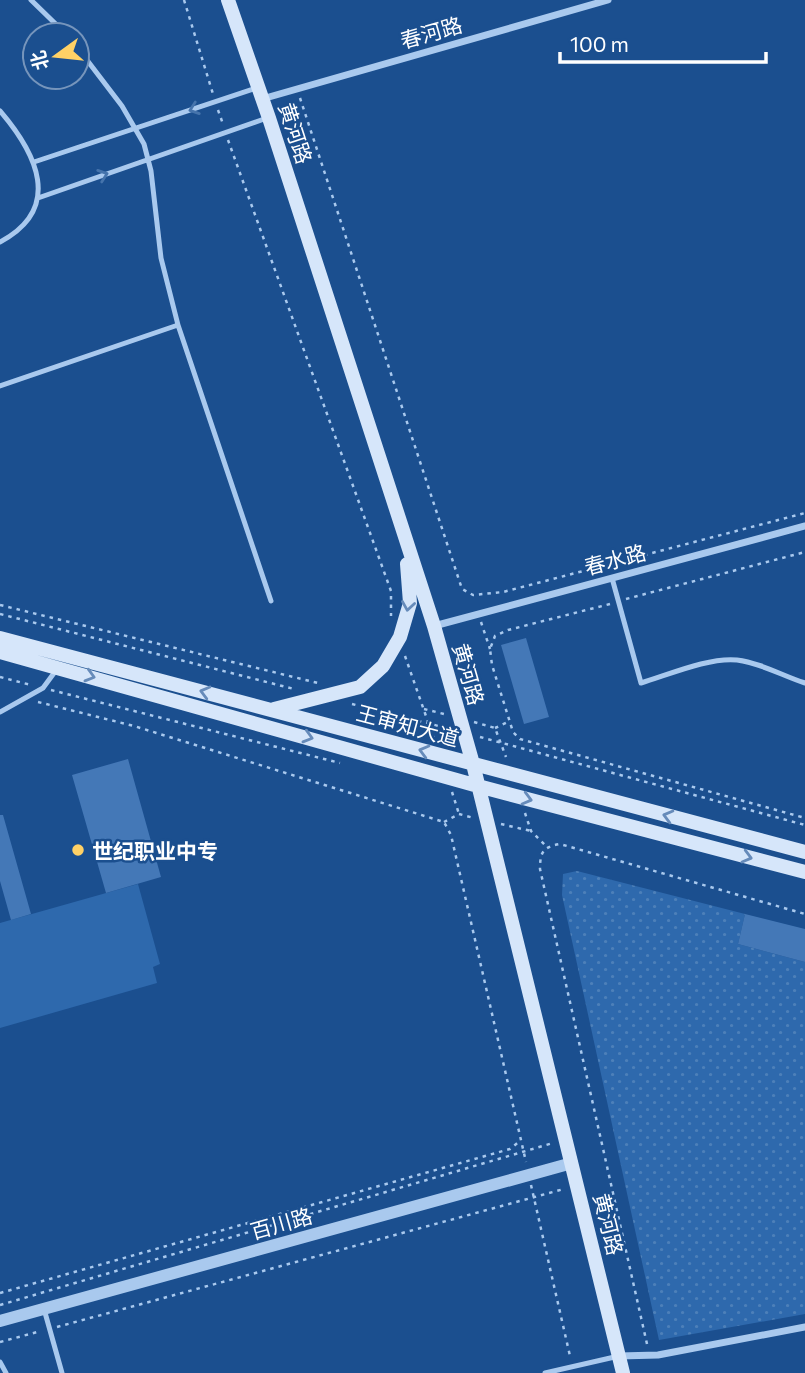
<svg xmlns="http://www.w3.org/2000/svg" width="805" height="1373" font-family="Commissioner,'Noto Sans SC',sans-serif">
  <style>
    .grass { fill: url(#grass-dots) }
    .garden { fill: #2e69ad }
    .building { fill: #4478b7 }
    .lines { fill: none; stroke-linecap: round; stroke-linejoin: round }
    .path { stroke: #a9c9ee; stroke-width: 2.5; stroke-dasharray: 3.5 5; stroke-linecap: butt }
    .service { stroke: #a9c9ee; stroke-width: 5 }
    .minor { stroke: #a9c9ee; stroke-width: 7 }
    .tertiary { stroke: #a9c9ee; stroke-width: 12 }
    .secondary { stroke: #d6e6fa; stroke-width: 14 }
    .oneway { stroke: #4674ac }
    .oneway2 { stroke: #668bba }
    .poi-dot { fill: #ffd166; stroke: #1b4f8f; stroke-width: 2.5 }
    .labels { text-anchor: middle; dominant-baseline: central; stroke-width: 5; stroke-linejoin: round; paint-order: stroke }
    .street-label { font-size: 21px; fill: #fff; stroke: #1b4f8f }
    .poi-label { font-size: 21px; font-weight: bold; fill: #fff; stroke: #1b4f8f; text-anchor: start }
  </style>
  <defs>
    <pattern id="grass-dots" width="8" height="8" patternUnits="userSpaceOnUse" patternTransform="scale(1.75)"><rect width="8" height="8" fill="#2e69ad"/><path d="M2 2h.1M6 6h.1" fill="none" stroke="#4d80b9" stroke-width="1.8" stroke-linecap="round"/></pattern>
  </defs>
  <rect width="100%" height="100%" fill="#1b4f8f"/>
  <path class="grass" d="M577 871 745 914 738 944 805 962V1314L659 1340 562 895 563 874Z"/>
  <path class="garden" d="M138 884 160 964 153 967 157 983 0 1028V923Z"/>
  <path class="building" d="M526 638 549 717 524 724 501 645Z
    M128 759 161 877 106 893 72 775Z
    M0 815H3L31 914 11 920 0 881Z
    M745 914 805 929V962L738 944Z"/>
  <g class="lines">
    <path class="path" d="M184 0 213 94
      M300 98 462 589 473 595 503 592 805 513
      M218 110 223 124
      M228 140 391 591V616
      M626 599 805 552
      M610 604 508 630 495 636 490 649 492 665 513 732 520 739 805 818
      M0 605 318 683
      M0 614 294 689
      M481 622 490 649
      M405 656 434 739
      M0 677 31 685
      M51 690 340 763
      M38 702 134 726 444 822 451 835 526 1162
      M352 704 450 729
      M424 709 444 714
      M474 722 495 728 506 757
      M495 728 510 721
      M480 737 805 825
      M452 792 459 814
      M525 813 531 831 545 845
      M444 822 459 814 474 818
      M501 824 531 831
      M531 1185 570 1356
      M0 1293 510 1149 520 1141
      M0 1305 553 1143
      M57 1327 564 1189
      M0 1342 41 1331
      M647 1344 540 869C540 852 543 847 560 844L805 914"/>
    <path class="service" d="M31 0 67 35
      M0 111C36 153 64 208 0 242
      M34 162 256 88
      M38 198 267 118
      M178 325 271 601
      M0 386 178 325 161 258 151 171 144 144 122 106 77 47
      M612 578 641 683C668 675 709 657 737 660 761 663 783 676 805 683
      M0 712 43 688 57 669
      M44 1309 62 1373
      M0 1362 6 1373
      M545 1373 619 1356"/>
    <path class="minor" d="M262 99 608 0
      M434 626 805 526
      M619 1356 658 1355 805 1327"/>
    <path class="tertiary" d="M0 1321 572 1163"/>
    <path class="secondary" d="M228 0 269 118 434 626 473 764 623 1373
      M0 638 805 852
      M0 652 478 786 805 872
      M274 709 360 687 383 666 400 637 410 603 407 564"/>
  </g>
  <defs><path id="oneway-chevron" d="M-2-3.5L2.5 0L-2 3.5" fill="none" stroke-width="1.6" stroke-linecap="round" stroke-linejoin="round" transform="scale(1.75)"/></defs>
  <g class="oneway">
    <use href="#oneway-chevron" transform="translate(194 109) rotate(161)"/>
    <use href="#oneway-chevron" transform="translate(103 175) rotate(-19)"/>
  </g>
  <g class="oneway2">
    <use href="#oneway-chevron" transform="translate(408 606) rotate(99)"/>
    <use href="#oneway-chevron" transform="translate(90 676) rotate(16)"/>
    <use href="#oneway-chevron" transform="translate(205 692) rotate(-165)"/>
    <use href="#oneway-chevron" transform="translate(308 737) rotate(16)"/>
    <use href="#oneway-chevron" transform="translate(424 751) rotate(-165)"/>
    <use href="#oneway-chevron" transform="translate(527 799) rotate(15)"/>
    <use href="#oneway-chevron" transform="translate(668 816) rotate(-165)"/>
    <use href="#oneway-chevron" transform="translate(747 857) rotate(15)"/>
  </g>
  <circle class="poi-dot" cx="78" cy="850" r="7"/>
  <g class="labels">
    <g class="street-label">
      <text transform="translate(431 32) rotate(-16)">春河路</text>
      <text transform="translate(296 133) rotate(72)">黄河路</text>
      <text transform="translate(615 559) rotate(-15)">春水路</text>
      <text transform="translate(469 674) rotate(74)">黄河路</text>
      <text transform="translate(408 725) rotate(15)">王审知大道</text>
      <text transform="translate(281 1223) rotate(-16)">百川路</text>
      <text transform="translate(609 1224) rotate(76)">黄河路</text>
    </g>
    <g class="poi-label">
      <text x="92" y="850">世纪职业中专</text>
    </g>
  </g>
  <g transform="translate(56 56) rotate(255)"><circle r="33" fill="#1b4f8f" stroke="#7695bc" stroke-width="2"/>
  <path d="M0-5L12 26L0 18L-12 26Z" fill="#ffd166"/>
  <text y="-10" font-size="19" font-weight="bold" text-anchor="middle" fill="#ffffff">北</text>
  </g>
  <path d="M560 52v10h206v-10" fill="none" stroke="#ffffff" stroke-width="3.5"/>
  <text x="570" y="52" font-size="21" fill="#ffffff" stroke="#1b4f8f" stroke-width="5" paint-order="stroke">100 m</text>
</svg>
